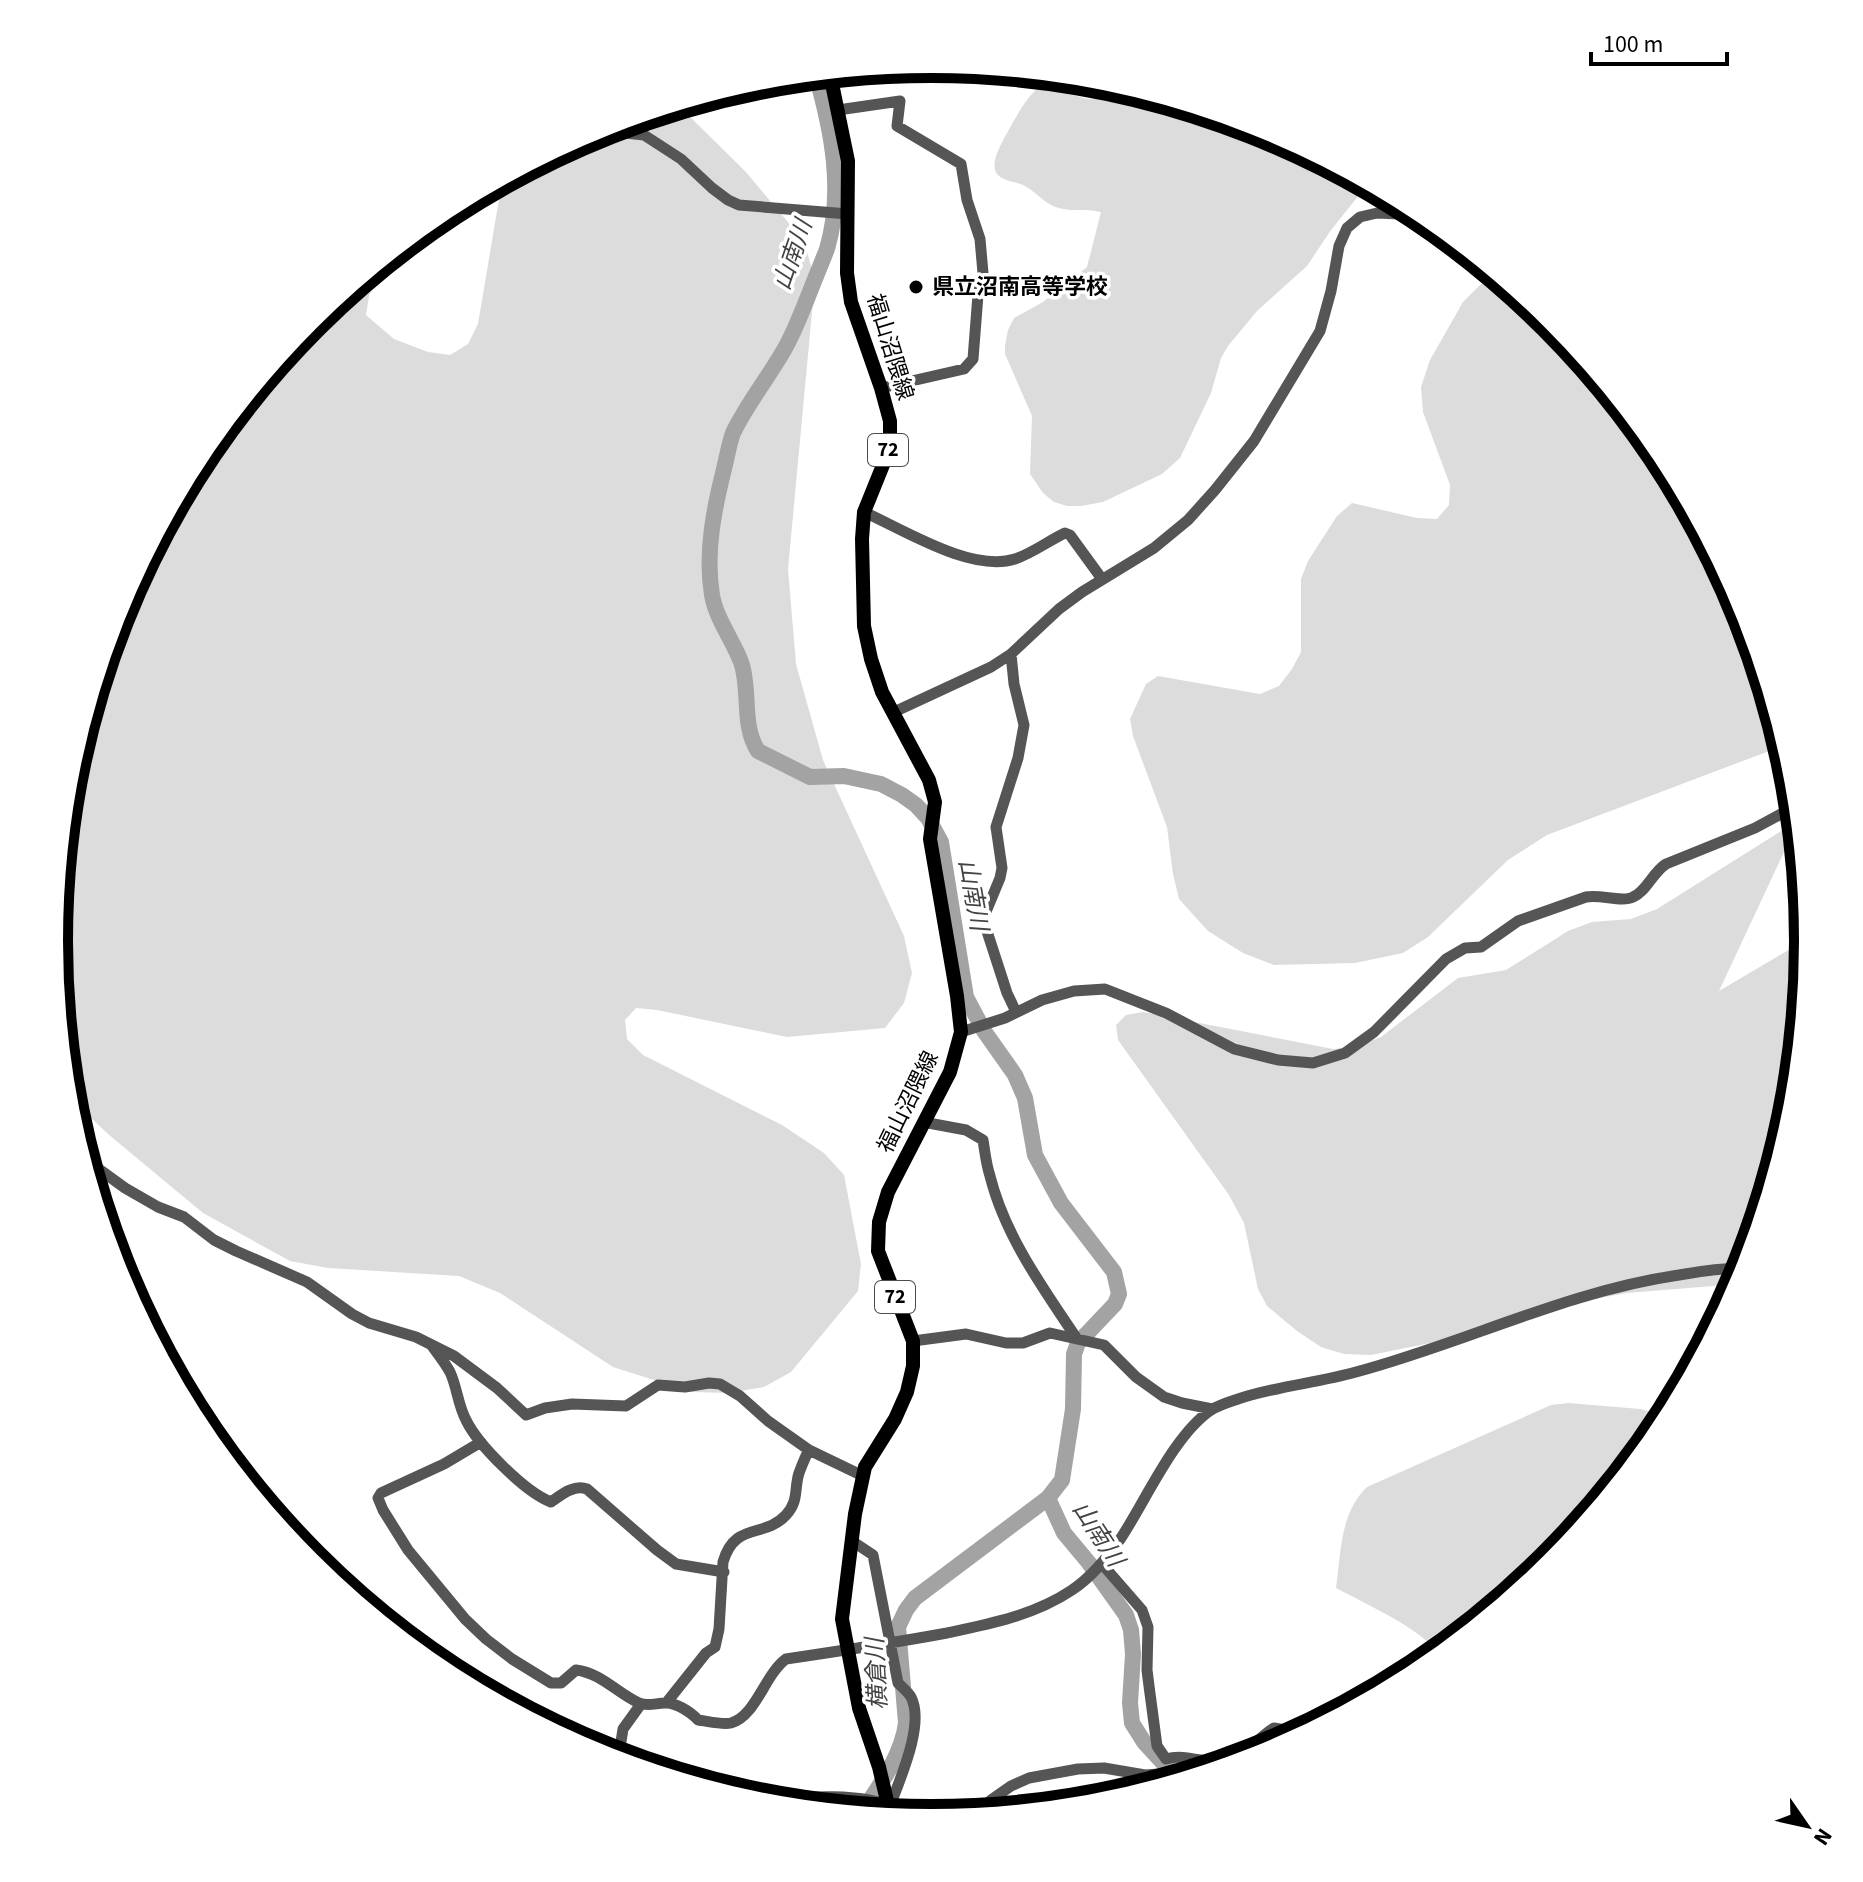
<svg xmlns="http://www.w3.org/2000/svg" width="1863" height="1882" font-family="'Source Sans 3','Noto Sans JP',sans-serif">
  <style>
    .green { fill: #dcdcdc }
    .lines { fill: none; stroke-linecap: round; stroke-linejoin: round }
    .river { stroke: #a3a3a3; stroke-width: 16 }
    .minor { stroke: #555; stroke-width: 11 }
    .major { stroke: #000; stroke-width: 14 }
    .poi-dot { fill: #000; stroke: #fff; stroke-width: 3 }
    .labels { text-anchor: middle; dominant-baseline: central; stroke-width: 7; stroke-linejoin: round; paint-order: stroke }
    .shield { fill: #fff; stroke: #4c4c4c; stroke-width: 2 }
    .shield-label { font-size: 20px; font-weight: bold; fill: #000 }
    .poi-label { font-size: 22px; font-weight: bold; fill: #000; stroke: #fff; text-anchor: start }
    .street-label { font-size: 22px; fill: #000; stroke: #fff }
    .water-label { font-size: 24px; font-style: italic; fill: #444; stroke: #fff }
    .rim { fill: none; stroke: #000; stroke-width: 10 }
  </style>
  <rect width="100%" height="100%" fill="#fff"/>
  <path class="green" d="M1051 80C1074 95 1093 112 1114 84L1268 130 1368 184 1331 230 1307 266 1257 311 1228 346 1221 358 1211 393 1180 458 1162 474 1103 502 1081 506H1067L1054 502 1043 493 1030 474 1032 416 1005 354V346L1008 330 1014 318 1043 302 1087 267 1101 212C1086 208 1068 213 1053 206 1042 201 1034 190 1023 185 1016 182 1005 181 999 176 986 166 1005 137 1011 126 1020 110 1032 87 1051 80Z
    M678 105 745 171 804 241 815 280 788 569 796 664 823 760 904 936 912 973 904 1003 885 1028 787 1037 657 1010 636 1008 625 1020 627 1039 643 1055 782 1125 824 1153 844 1175 861 1264 858 1291 791 1372 764 1387 729 1393 692 1392 613 1367 500 1293 459 1276 328 1268 290 1261 203 1213 108 1134 69 1097 54 941 71 769 121 605 202 453 311 320 386 259 369 296 366 315 394 339 428 352 450 355 468 344 478 324 499 199 513 174 596 130Z
    M1503 282 1507 283 1552 321 1661 454 1742 606 1785 745 1547 835 1508 860 1428 937 1403 953 1355 963 1274 965 1243 953 1208 931 1179 899 1173 874 1167 827 1133 736 1130 719 1146 684 1158 676 1260 694 1279 686 1292 669 1301 652V579L1308 561 1337 516 1352 503 1417 518 1437 519 1449 505 1450 485 1423 412 1421 387 1430 360 1463 302 1481 284Z
    M1797 821V824L1719 991 1809 938 1792 1113 1742 1277 1738 1284 1627 1293 1562 1305 1445 1340 1371 1355 1344 1354 1321 1347 1297 1331 1267 1306 1258 1289 1244 1223 1229 1195 1118 1040 1116 1025 1126 1015 1143 1012 1333 1049 1355 1047 1381 1037 1458 978 1506 970 1568 931 1592 922 1631 919 1657 909Z
    M1569 1403 1640 1409 1668 1416 1661 1429 1552 1562 1439 1654C1422 1629 1364 1603 1336 1588 1341 1552 1340 1513 1367 1487L1551 1405Z"/>
  <g class="lines">
    <path class="river" d="M816 75C832 131 844 191 827 249 822 262 816 276 811 289 803 309 795 331 784 350 768 378 747 404 733 433 729 444 727 457 724 469 714 509 705 553 712 595 716 619 733 640 741 662 751 690 741 725 758 751L810 777 844 776 881 784 902 795 916 805 928 818 941 842 966 997 984 1031 1015 1075 1025 1098 1035 1155 1061 1203 1114 1272 1119 1294 1115 1304 1078 1343 1074 1354 1073 1409 1062 1480 1048 1498 915 1598 906 1610 898 1627 906 1723C902 1755 880 1785 862 1812
      M1048 1498 1064 1533 1089 1563 1126 1615 1131 1630 1133 1654 1130 1703 1132 1723 1144 1742 1178 1779"/>
    <path class="minor" d="M838 110 900 101 897 126 961 164 967 200 980 239 983 273 978 295 973 359 964 369 881 388
      M598 130 644 135 681 159 712 188 728 200 739 205 848 214
      M864 512C904 530 972 573 1015 559 1033 553 1048 541 1065 533L1070 535 1102 579
      M1011 654 1014 684 1024 725 1018 758 996 827 1002 868 1000 878 983 919 1007 993 1016 1012
      M894 712 991 667 1011 654 1059 609 1082 592 1154 548 1188 520 1215 490 1254 441 1320 331 1331 291 1339 246 1347 228 1360 217 1377 213 1423 215
      M961 1032 1005 1018 1042 1000 1074 991 1105 989 1166 1013 1234 1049 1278 1060 1313 1063 1345 1053 1374 1032 1446 959 1465 948 1481 947 1518 921 1586 897C1601 894 1622 903 1633 897 1646 892 1653 872 1666 864L1755 828 1796 806
      M923 1122 966 1130 983 1140C985 1152 986 1164 990 1176 1005 1236 1043 1288 1077 1339
      M85 1159 125 1188 158 1207 184 1217 214 1240 236 1251 307 1282 352 1314 369 1323 416 1337 454 1356 497 1388 526 1415 545 1408 572 1404 626 1406 658 1385 685 1387 709 1383 720 1384 740 1396 768 1421 809 1450 863 1476
      M913 1341 966 1334 1006 1343H1023L1050 1333 1104 1345 1136 1377 1164 1397 1182 1403 1212 1409
      M432 1346C438 1354 445 1363 450 1372 457 1387 458 1405 466 1420 478 1445 525 1492 551 1502 561 1495 574 1484 587 1489L657 1550 676 1564 724 1572
      M481 1442 444 1464 381 1493 378 1498 383 1510 408 1550 465 1619 486 1639 512 1659 551 1683H561L576 1670C601 1673 617 1693 639 1703 648 1707 656 1703 665 1703 675 1702 691 1712 698 1720 707 1721 722 1725 731 1723 756 1716 765 1674 786 1659 840 1651 893 1643 947 1633 990 1624 1035 1615 1072 1590 1092 1577 1107 1558 1121 1538 1146 1500 1174 1435 1211 1410 1219 1405 1229 1402 1238 1399 1277 1386 1317 1383 1356 1372 1465 1343 1567 1291 1679 1275 1701 1271 1723 1268 1745 1268
      M1102 1564 1142 1610 1148 1627 1147 1670 1149 1686 1157 1746 1166 1759
      M667 1702 706 1653 715 1647 719 1629 723 1562C735 1521 764 1539 786 1515 799 1501 794 1489 799 1473 802 1465 805 1457 809 1450
      M612 1757 620 1748 623 1729 641 1704
      M1166 1759C1187 1753 1206 1765 1225 1761 1244 1757 1258 1738 1274 1728L1285 1730 1295 1737
      M754 1800C792 1798 856 1791 890 1806 900 1779 925 1724 911 1697 908 1692 902 1687 898 1683L873 1555 852 1541
      M979 1814 991 1800 1011 1786 1029 1778 1078 1769 1104 1768 1145 1775 1159 1774 1167 1782"/>
    <path class="major" d="M830 74 848 161 847 273 851 302 881 388 890 421V442L883 465 864 512 862 539 864 626 871 659 882 692 929 780 935 802 930 839 957 996 961 1032 950 1072 888 1192 879 1222 878 1251 913 1341V1366L907 1392 895 1419 865 1467 855 1514 842 1619 859 1708 879 1767 888 1805 892 1815"/>
  </g>
  <circle class="poi-dot" cx="916" cy="287" r="8"/>
  <g class="labels">
    <g class="shield">
      <rect x="868" y="434" width="40" height="32" rx="6"/>
      <rect x="875" y="1281" width="40" height="32" rx="6"/>
    </g>
    <g class="shield-label">
      <text x="888" y="450">72</text>
      <text x="895" y="1297">72</text>
    </g>
    <g class="poi-label">
      <text x="932" y="287">県立沼南高等学校</text>
    </g>
    <g class="street-label">
      <text transform="translate(890 347) rotate(73)">福山沼隈線</text>
      <text transform="translate(908 1102) rotate(-64)">福山沼隈線</text>
    </g>
    <g class="water-label">
      <text transform="translate(793 255) rotate(-71)">山南川</text>
      <text transform="translate(973 895) rotate(80)">山南川</text>
      <text transform="translate(1098 1534) rotate(57)">山南川</text>
      <text transform="translate(877 1674) rotate(-93)">横倉川</text>
    </g>
  </g>
  <path d="M0 0H1863V1882H0ZM68 941a863 863 0 1 1 1726 0a863 863 0 1 1-1726 0Z" fill="#fff" fill-rule="evenodd"/>
  <path class="rim" d="M68 941a863 863 0 1 1 1726 0a863 863 0 1 1-1726 0Z"/>
  <g transform="translate(1807 1826) rotate(124)" stroke="#ffffff" stroke-width="6" paint-order="stroke">
  <path d="M0-6L14 30L0 20L-14 30Z" fill="#000000"/>
  <text y="-12" font-size="22" font-weight="bold" text-anchor="middle" fill="#000000">N</text>
  </g>
  <path d="M1591 52v12h136v-12" fill="none" stroke="#000000" stroke-width="4"/>
  <text x="1603" y="52" font-size="24" fill="#000000" stroke="#ffffff" stroke-width="6" paint-order="stroke">100 m</text>
</svg>
